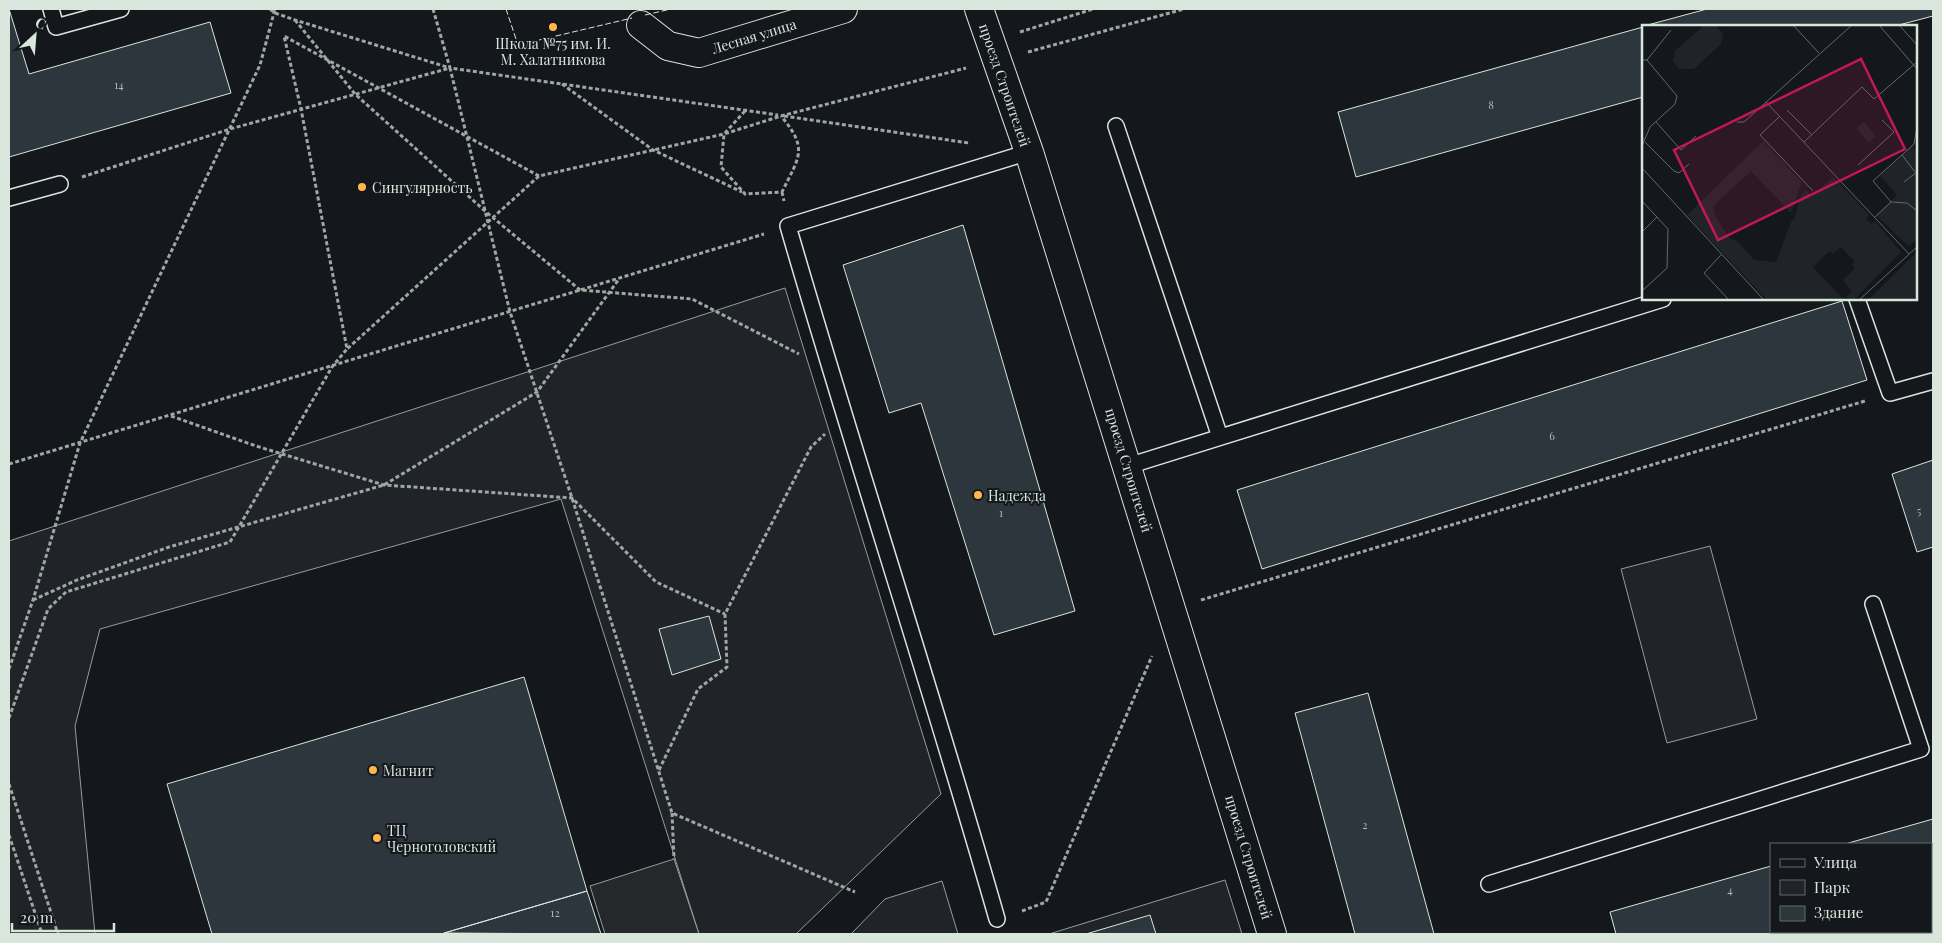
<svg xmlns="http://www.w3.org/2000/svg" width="1942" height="943" font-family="'Playfair Display',serif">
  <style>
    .green { fill: #202428; stroke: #939e99 }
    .parking { fill: #24282b; stroke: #939e99 }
    .building { fill: #2c363c; stroke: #d8e6dc }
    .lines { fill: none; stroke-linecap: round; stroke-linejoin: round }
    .lane-casing { stroke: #d8e6dc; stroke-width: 18 }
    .street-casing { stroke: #d8e6dc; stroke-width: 30 }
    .path { stroke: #9da8a2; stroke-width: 3; stroke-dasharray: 4 2.5; stroke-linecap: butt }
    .lane { stroke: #14181c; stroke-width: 15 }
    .street { stroke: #14181c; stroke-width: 28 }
    .fence { stroke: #d8e6dc; stroke-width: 1; stroke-dasharray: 6 2.5; stroke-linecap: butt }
    .poi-dot { fill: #ffb74d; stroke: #14181c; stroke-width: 2 }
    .labels { text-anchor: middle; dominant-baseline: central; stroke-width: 4; stroke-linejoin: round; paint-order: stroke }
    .number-label { font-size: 11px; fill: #adbab4 }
    .street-label { font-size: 14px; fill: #d8e6dc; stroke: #14181c }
    .poi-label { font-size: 14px; fill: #d8e6dc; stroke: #14181c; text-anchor: start }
    .inset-road { fill: none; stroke: #626a69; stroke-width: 1 }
    .view { fill: #c2185b; fill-opacity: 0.15; stroke: #c2185b; stroke-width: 2.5 }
    .inset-edge { fill: none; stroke: #d8e6dc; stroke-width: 2.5 }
  </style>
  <rect width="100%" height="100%" fill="#14181c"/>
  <path class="green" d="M785 288 941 794 796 934H699L561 499 100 629 75 726 95 934H9V541Z
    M1710 546 1757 719 1667 743 1621 569Z
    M1225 880 1242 934H1049Z
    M942 881 958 934H851L885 899Z"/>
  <path class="parking" d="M674 859 699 934H605L590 886Z"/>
  <path class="building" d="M9 9 29 74 210 22 231 93 9 157Z
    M1707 9H1933V16L1895 26H1644Z
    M1643 27V97L1356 177 1338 112Z
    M963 225 1075 611 994 635 921 403 889 413 843 265Z
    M1842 301 1867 380 1262 569 1237 490Z
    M1933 460V547L1917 552 1892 474Z
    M709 616 721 659 672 675 659 629Z
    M524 677 587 891 441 934H212L167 784Z
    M1368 693 1434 934H1355L1295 713Z
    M1933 819V891L1931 892V844H1845Z
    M1771 866V932H1792L1783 934H1616L1610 912Z
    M587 891 601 934 444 933Z
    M1150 915 1156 934H1086Z"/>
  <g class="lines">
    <g class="lane-casing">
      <path id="lane" d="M51 9 56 27 121 9
        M1116 126 1220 437
        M9 198 60 184
        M1857 299 1890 393 1933 381
        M1128 466 1663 299
        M1489 884 1921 749 1873 604
        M997 919C931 687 855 458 788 226L1029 152"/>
    </g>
    <g class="street-casing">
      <path id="street" d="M979 9 1029 152 1272 934
        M641 25 668 46 699 53 843 9"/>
    </g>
    <path class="path" d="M270 9 275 13 295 20 450 68
      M433 9 450 68 778 115
      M295 20 355 94 485 211 580 290 692 299 799 354
      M1020 32 1093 9
      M1028 52 1184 9
      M562 84 653 150 742 192
      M745 111 724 134 721 167 745 194 782 192C799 157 809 149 781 116
      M784 116 969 143
      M539 176 284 36 301 109 347 349 539 176 724 134 781 116 966 68
      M82 177 230 129 450 68 510 312 572 498 672 813 855 892
      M782 192 784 201
      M171 416 256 446 384 485 572 498 656 582 725 614
      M9 464 764 234
      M33 600 77 580 169 547 384 485 537 392 619 279
      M1201 600 1865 401
      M9 669 33 600 80 443 260 65 275 9
      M9 718 48 609 66 592 230 542 332 367 347 349
      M659 770 698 689 727 667 725 614 811 447 825 434
      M9 784 58 934
      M672 813 674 859
      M9 835 42 934
      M1022 911 1046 902 1152 656"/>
    <use href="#lane" class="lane"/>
    <use href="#street" class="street"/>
    <path class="fence" d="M506 9 518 45 632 18
      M645 15 671 9"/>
  </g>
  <g class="poi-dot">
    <circle cx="553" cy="27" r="5"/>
    <circle cx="362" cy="187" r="5"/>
    <circle cx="978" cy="495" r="5"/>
    <circle cx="373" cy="770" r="5"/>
    <circle cx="377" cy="838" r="5"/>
  </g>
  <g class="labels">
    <g class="number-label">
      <text x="119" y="84">14</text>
      <text x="1491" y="104">8</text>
      <text x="1552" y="435">6</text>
      <text x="1919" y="510">5</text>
      <text x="1001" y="512">1</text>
      <text x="1365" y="824">2</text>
      <text x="1730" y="889">4</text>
      <text x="555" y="912">12</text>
    </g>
    <g class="street-label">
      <text transform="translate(754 36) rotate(-17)">Лесная улица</text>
      <text transform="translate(1005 85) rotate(71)">проезд Строителей</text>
      <text transform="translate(1129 470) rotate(73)">проезд Строителей</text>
      <text transform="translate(1249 857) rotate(73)">проезд Строителей</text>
    </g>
    <g class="poi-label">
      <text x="553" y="43" text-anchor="middle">Школа №75 им. И.<tspan x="553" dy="16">М. Халатникова</tspan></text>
      <text x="372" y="187">Сингулярность</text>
      <text x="988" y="495">Надежда</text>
      <text x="383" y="770">Магнит</text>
      <text x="387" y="830">ТЦ<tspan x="387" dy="16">Черноголовский</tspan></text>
    </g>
  </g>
  <g transform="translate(1642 25)">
    <rect width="275" height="275" fill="#14181c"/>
    <path d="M73 0 81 9 79 19 52 44H37L31 36 33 26 61 1ZM222 97 234 111 227 118 214 103ZM121 116 160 157 149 188 109 146 71 181 73 191 88 214 94 215 112 235 134 237 149 197 152 195 159 170 164 165 170 171 191 152 227 190 224 194 230 199 233 196 259 227 212 275 204 272 210 266 201 255 213 243 210 240 213 237 199 222 191 229 188 226 171 242 202 275H125L45 190ZM270 121 275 126V215L266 221 234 190 255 170 238 151ZM275 227V271L271 275H226Z" fill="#202428"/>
    <path class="inset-road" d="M151 0 177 28M237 0 275 44M257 0 275 20M0 35H5L35 71 33 79 8 102 0 121M5 35 29 5M124 77 267 229M145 85 170 110M138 91 118 110 171 166M14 97 39 125 54 111M95 97H102L210 0M3 117 32 146 37 148 47 139M162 117 220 62 232 74 275 37M260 130 273 147M216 140 252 107 240 95M0 143 122 275M262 157 275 147M0 176 26 204 25 243 0 266M249 177 265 178 275 186M233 192 249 177 231 156 272 119 275 102M0 207 15 192M79 230 62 248 87 275M217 275 275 222"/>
    <path class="view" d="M219 34 263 124 76 215 32 125Z"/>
    <rect width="275" height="275" class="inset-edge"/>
  </g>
  <rect width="1942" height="943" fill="none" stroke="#d8e6dc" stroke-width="20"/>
  <rect x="1770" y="843" width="162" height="90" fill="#14181c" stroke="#626a69"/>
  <rect x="1780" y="859" width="25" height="8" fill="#14181c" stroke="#626a69"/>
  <text x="1814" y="868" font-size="15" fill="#d8e6dc">Улица</text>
  <rect x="1780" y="880" width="25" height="15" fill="#202428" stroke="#626a69"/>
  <text x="1814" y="893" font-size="15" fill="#d8e6dc">Парк</text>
  <rect x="1780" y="906" width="25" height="15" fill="#2c363c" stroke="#626a69"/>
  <text x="1814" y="918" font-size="15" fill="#d8e6dc">Здание</text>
  <g transform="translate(35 35) rotate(26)" stroke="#14181c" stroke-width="4" paint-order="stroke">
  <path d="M0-4L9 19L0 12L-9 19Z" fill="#d8e6dc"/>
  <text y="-8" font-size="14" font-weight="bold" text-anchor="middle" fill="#d8e6dc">С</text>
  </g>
  <path d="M12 923v8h102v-8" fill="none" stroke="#d8e6dc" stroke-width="2.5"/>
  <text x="20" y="923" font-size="15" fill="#d8e6dc" stroke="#14181c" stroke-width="4" paint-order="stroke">20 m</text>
</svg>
